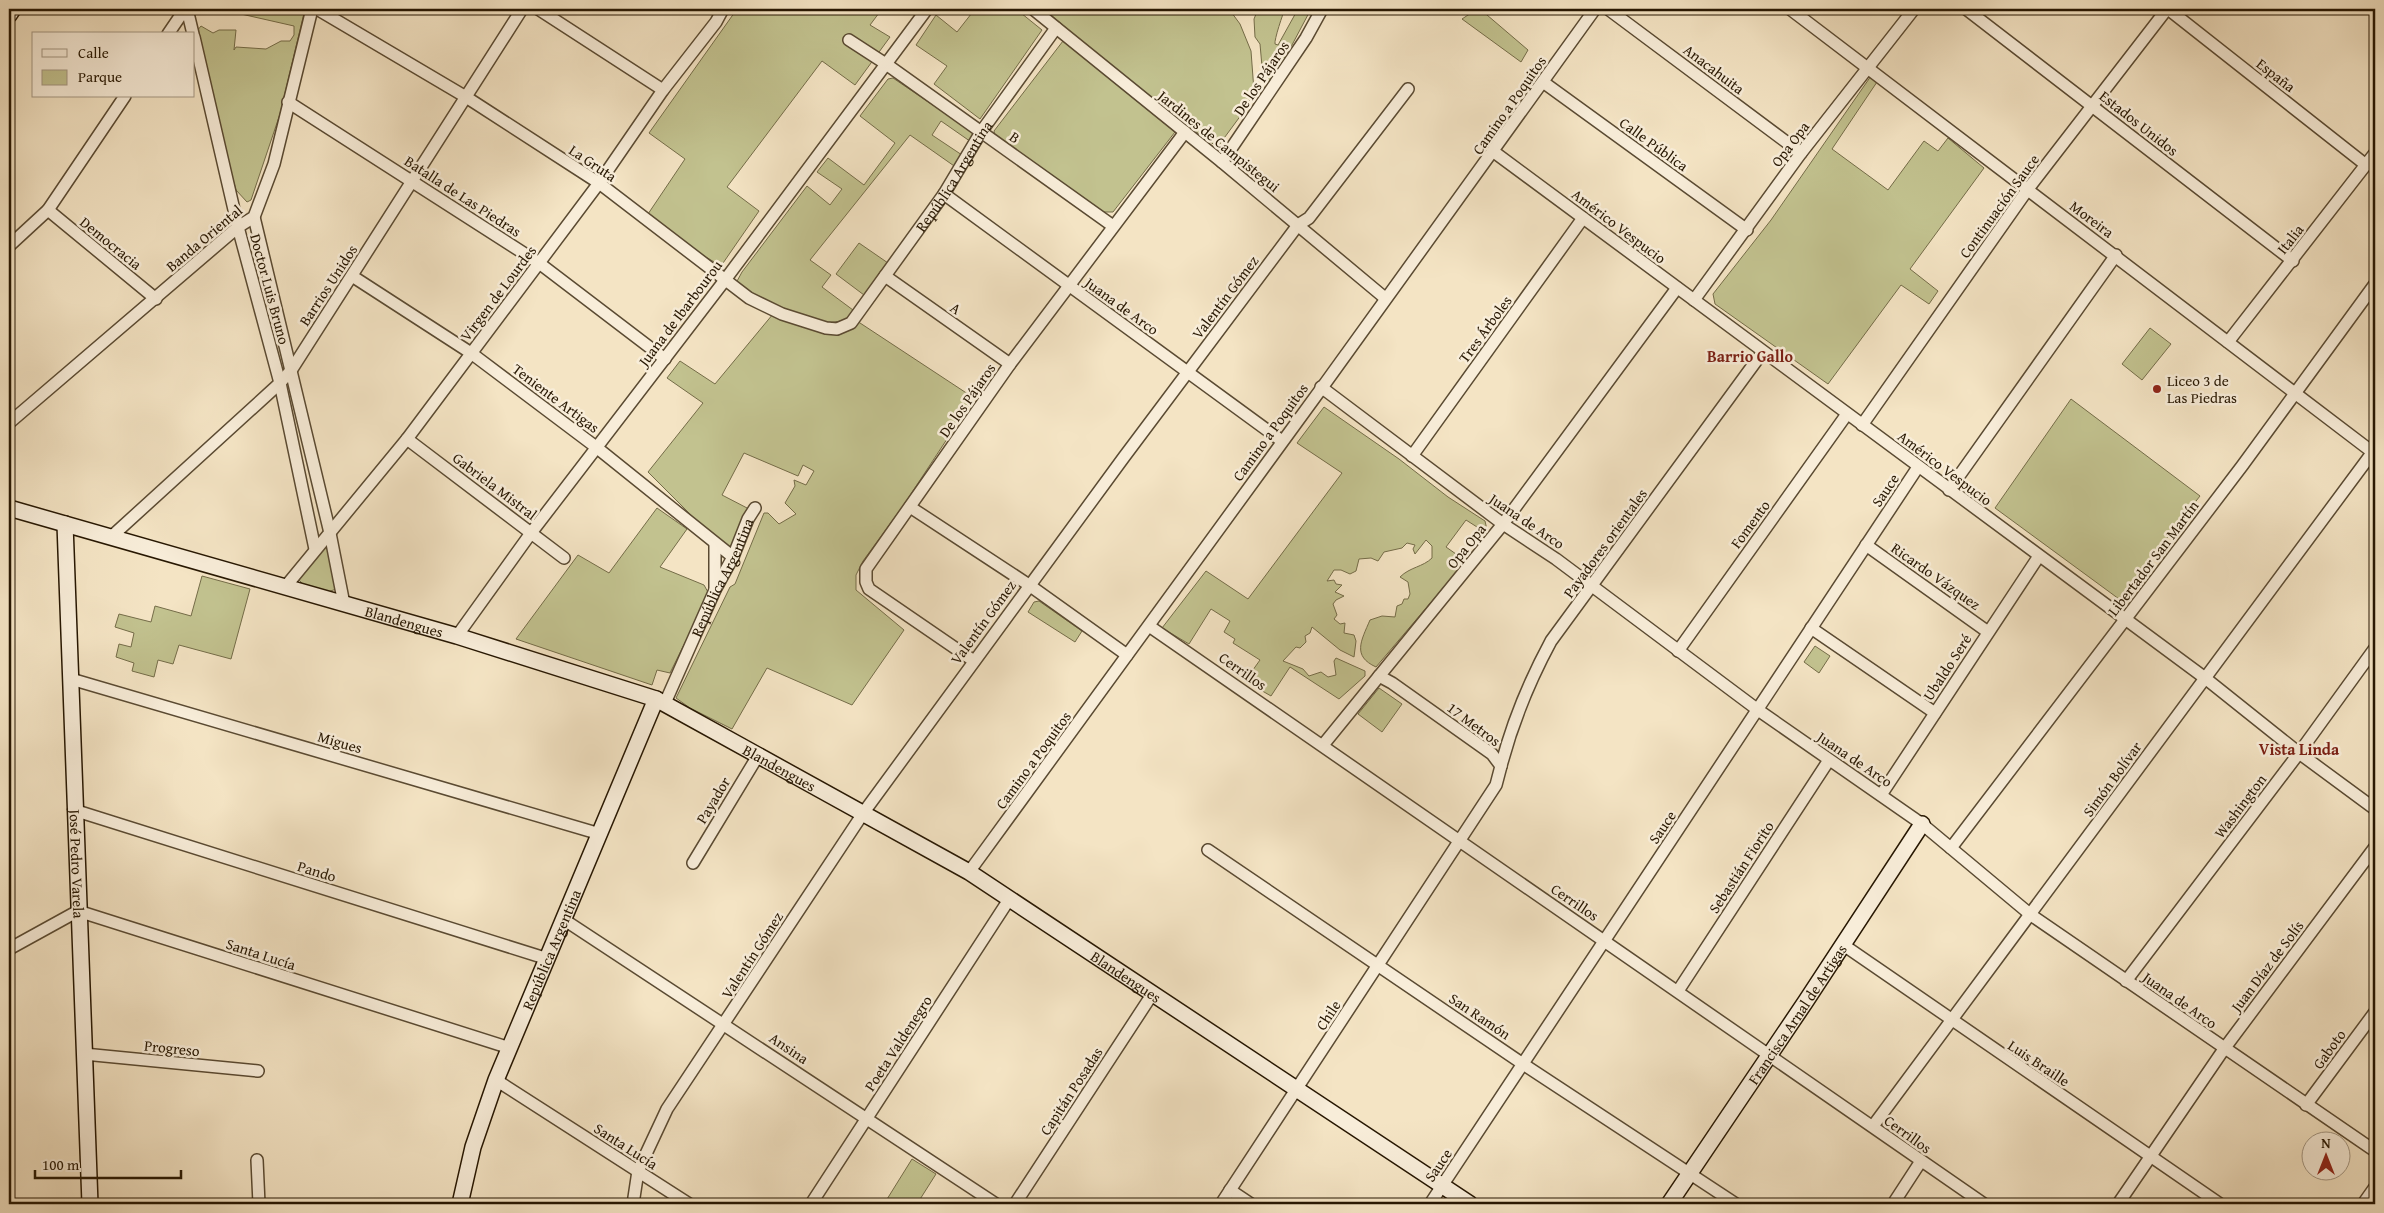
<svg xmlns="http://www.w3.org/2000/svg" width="2384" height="1213" font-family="'Gentium Book Plus',serif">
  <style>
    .green { fill: #c2c28f; stroke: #746c48 }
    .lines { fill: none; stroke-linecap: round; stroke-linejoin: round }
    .street-casing { stroke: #5a4a32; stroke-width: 14 }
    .secondary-casing { stroke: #271702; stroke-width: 18 }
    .street { stroke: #f8edd9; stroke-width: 11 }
    .secondary { stroke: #f8edd9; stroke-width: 15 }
    .poi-dot { fill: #8f2418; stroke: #f8edd9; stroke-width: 2 }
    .labels { text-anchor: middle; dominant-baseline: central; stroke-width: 5; stroke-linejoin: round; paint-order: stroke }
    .street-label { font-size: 15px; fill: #271702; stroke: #f8edd9 }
    .poi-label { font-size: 15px; fill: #271702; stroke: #f8edd9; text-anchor: start }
    .neighbourhood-label { font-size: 16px; font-weight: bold; fill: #7a1f14; stroke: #f8edd9 }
  </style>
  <rect width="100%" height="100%" fill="#f4e4c4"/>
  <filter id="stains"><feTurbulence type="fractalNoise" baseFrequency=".004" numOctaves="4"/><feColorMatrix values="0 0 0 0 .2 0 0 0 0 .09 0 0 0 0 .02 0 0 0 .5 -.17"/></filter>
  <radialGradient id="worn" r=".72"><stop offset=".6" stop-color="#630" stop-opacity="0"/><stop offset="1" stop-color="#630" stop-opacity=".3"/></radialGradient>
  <path class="green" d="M219 9H305L280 114 251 200 247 202 236 190 222 143 197 31 201 26 213 33 219 30H236L234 50 236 47 266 49 281 41H290L294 35V26Z
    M737 9H882L870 25 890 37 855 85 822 61 727 187 759 211 721 266 699 253 648 214 685 159 649 133Z
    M975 9H1016L1042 30 980 119 934 84 947 66 916 45 936 15 957 32Z
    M1044 9H1229L1240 24 1251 51 1254 91 1247 107 1219 145 1216 146 1146 96Z
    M1258 9H1285C1283 13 1274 40 1275 44L1278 45 1298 9H1311L1274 79 1270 82 1263 78 1260 44 1255 37 1254 19Z
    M1477 9H1480L1528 50 1521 62 1462 19Z
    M1063 41 1175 132 1113 212H1103L995 136 994 131Z
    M1871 76 1877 82 1832 149 1888 190 1924 141 1938 151 1948 138 1984 168 1910 269 1938 291 1929 304 1901 285 1828 384 1715 304 1713 294 1771 220Z
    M893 78 974 133V144L941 121 932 135 965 157 957 168 910 135 810 260 831 275 822 287 853 310 846 320C808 330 769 303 737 286L736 283 742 272 807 186 830 205 842 189 817 172 828 158 864 185 895 143 860 116 888 79Z
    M859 243 888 263 864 295 836 274Z
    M773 314 831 334 842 333 857 321 974 398 903 506 863 561 856 575V590L904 630 852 705 767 668 732 729 690 708 676 698 730 587 735 584 764 513H768L779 524 796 514 785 503 795 486 794 480 806 485 814 471 803 465 798 476 744 453 722 495 749 509 731 551 711 535 648 472 703 403 667 378 680 361 715 384Z
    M2150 328 2171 344 2142 380 2122 364Z
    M2071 399 2200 496 2119 599 1995 508Z
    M1324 407 1399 459 1448 497 1485 521 1488 534 1466 520 1446 547 1466 561 1376 667C1352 656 1361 641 1370 620L1382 616 1395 617 1397 606 1402 604 1404 599H1408L1410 594 1408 582 1400 577C1410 567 1423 567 1432 558V546L1426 540 1415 554 1413 549 1415 545 1407 543 1402 548 1384 552 1378 561 1371 558 1359 559 1356 571 1350 574 1341 570H1334L1327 581 1334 580 1336 584 1342 585 1335 592 1344 596 1336 600 1333 604 1337 615 1334 619 1340 624 1345 623 1344 633 1354 635 1356 641 1354 657 1340 650 1312 627 1310 633 1305 636 1306 642 1300 648 1296 647 1283 661 1303 669 1309 676 1321 672 1328 677 1336 675 1334 661 1336 658 1365 671V676L1339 699 1290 667 1271 696 1245 681 1260 660 1233 643 1235 639 1224 632 1230 621 1211 609 1189 644 1162 628 1206 571 1248 599 1342 473 1297 443Z
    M657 508 687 529 660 567 704 585 709 594 670 673 657 670 652 685 516 639 578 555 609 573Z
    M323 547 329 548 336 589 328 592 303 584 299 580Z
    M202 576 250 589 231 659 179 645 173 664 158 660 154 677 132 671 134 663 116 657 119 644 131 647 134 633 115 627 119 614 151 622 155 606 191 616Z
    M1039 601 1082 631 1075 642 1028 612 1034 602Z
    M1815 646 1830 656 1819 673 1804 662Z
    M1379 688 1402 704 1382 732 1358 714Z
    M912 1159 936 1174 917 1204H884Z"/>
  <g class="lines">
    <g class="street-casing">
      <g id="street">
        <path d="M187 9 193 34"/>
        <path id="s1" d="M317 9 466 97 599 183 749 298 782 314 826 328 837 329 851 323 944 194 981 132 1056 28"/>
        <path d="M538 9 663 90"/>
        <path d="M1033 9 1222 162 1385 298"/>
        <path d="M1608 9 1801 153"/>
        <path d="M1790 9 2375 454"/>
        <path d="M1966 9 2293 261"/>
        <path d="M2168 9 2366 165"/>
        <path d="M168 34 185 9"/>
        <path d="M194 37 238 227 280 383 315 549"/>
        <path d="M849 40 886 64 1113 226"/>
        <path d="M1543 82 1747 230"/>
        <path d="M288 102 539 263 665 359"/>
        <path d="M1494 152 2205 678 2299 753 2375 809"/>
        <path d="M1222 162 1306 38 1322 9"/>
        <path d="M944 194 1282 441"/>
        <path d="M48 210 156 299"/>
        <path d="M254 217 330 533 344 604"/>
        <path d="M9 246 48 210 125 96"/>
        <path d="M352 276 471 353 596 447 733 557"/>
        <path d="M885 276 1010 364"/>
        <path d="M1694 300 1801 153 1914 9"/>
        <path d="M2228 342 2375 153"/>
        <path d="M1321 387 1503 524 1556 559 1758 710 1922 824 2031 915 2375 1151"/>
        <path d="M9 423 238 227 254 217 274 164 312 9"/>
        <path d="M1862 425 2028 189 2167 9"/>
        <path d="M407 439 564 558"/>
        <path d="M1412 456 1583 218"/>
        <path d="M1949 490 2116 255"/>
        <path d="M910 507 1029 585 1127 655"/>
        <path d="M111 537 280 383 292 369 522 9"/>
        <path d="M1866 545 1988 632"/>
        <path d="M286 586 407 439 599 183 663 90 716 22 723 9"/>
        <path d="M715 589V545"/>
        <path d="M1149 626 1984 1204"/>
        <path d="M1811 628 1935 713"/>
        <path d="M457 636 531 533 725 280 927 9"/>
        <path d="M1678 651 1847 414"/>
        <path d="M974 661 869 589 866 582V569L1010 364 1185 132"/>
        <path d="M71 679 600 834"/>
        <path id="s2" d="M665 703 715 590 733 557 748 519 755 508"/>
        <path d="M1323 745 1503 524 1677 288"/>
        <path d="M1501 766C1512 724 1530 680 1551 641L1762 353"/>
        <path d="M1881 795 2039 556"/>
        <path d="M77 811 548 959"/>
        <path d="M1951 848 2242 466 2375 284"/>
        <path d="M1208 850 1523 1064 1736 1204"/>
        <path d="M693 863 759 754"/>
        <path d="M969 872C1179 585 1388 298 1595 9"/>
        <path d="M563 919 996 1204"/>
        <path d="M1842 944 2220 1204"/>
        <path d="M9 949 78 911 510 1048"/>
        <path d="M2126 981 2299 753 2375 648"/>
        <path d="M1678 991 1829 760"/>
        <path d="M84 1054 258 1071"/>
        <path d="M496 1080 689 1204"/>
        <path d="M2306 1105 2375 1012"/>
        <path d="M1873 1126 2375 449"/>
        <path d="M257 1160 259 1204"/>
        <path d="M1230 1190 1251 1204"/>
        <path d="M633 1204 638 1171 667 1109 864 812 1124 457 1298 225 1309 218 1408 89"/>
        <path d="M811 1204 1010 898"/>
        <path d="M1015 1204 1153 993"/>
        <path d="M1221 1204 1496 785 1501 766 1492 754 1392 683 1379 676"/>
        <path d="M1430 1204 1918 467"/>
        <path d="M1893 1204 1921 1161"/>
        <path d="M2118 1204 2224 1049 2375 847"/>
        <path d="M2363 1204 2375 1187"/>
      </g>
    </g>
    <g class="secondary-casing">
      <g id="secondary">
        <path d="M9 15 13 9"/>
        <path id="s3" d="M9 508 457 636 656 699 969 872 1470 1204"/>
        <path id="s4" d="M65 524 90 1204"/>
        <path id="s5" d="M460 1204 473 1147 496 1080 656 699"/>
        <path id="s6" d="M1669 1204 1806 1001 1922 824"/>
      </g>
    </g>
    <use href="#street" class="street"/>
    <use href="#secondary" class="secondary"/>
  </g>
  <circle class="poi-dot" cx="2157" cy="389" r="5"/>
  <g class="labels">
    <g class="street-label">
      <text transform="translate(1714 69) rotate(37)">Anacahuita</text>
      <text transform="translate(2276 75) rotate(38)">España</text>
      <text transform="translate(1261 78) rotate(-56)">De los Pájaros</text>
      <text transform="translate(1509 105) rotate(-55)">Camino a Poquitos</text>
      <text transform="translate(2139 123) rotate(38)">Estados Unidos</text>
      <text transform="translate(1015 137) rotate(36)">B</text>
      <text transform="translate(1219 141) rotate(39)">Jardines de Campistegui</text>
      <text transform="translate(1654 144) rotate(36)">Calle Pública</text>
      <text transform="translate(1790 144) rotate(-53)">Opa Opa</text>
      <text transform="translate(593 163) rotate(34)">La Gruta</text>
      <text stroke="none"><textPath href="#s1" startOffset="809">República Argentina</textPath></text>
      <text transform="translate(463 196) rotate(33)">Batalla de Las Piedras</text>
      <text transform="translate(1999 206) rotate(-54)">Continuación Sauce</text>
      <text transform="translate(2092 219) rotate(37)">Moreira</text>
      <text transform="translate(1619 226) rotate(37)">Américo Vespucio</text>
      <text transform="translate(204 238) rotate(-40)">Banda Oriental</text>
      <text transform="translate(2290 239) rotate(-52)">Italia</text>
      <text transform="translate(111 243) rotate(39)">Democracia</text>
      <text transform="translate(328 285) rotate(-57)">Barrios Unidos</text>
      <text transform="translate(270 289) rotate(75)">Doctor Luis Bruno</text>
      <text transform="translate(498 293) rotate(-53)">Virgen de Lourdes</text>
      <text transform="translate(1225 297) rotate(-53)">Valentín Gómez</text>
      <text transform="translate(1122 306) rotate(36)">Juana de Arco</text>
      <text transform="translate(956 308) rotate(35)">A</text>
      <text transform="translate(680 313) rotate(-53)">Juana de Ibarbourou</text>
      <text transform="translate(1485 329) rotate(-54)">Tres Árboles</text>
      <text transform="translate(556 398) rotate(37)">Teniente Artigas</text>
      <text transform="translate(967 400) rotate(-55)">De los Pájaros</text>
      <text transform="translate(1270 432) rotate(-54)">Camino a Poquitos</text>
      <text transform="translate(1945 468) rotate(37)">Américo Vespucio</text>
      <text transform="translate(495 486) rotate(37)">Gabriela Mistral</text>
      <text transform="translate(1885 490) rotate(-56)">Sauce</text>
      <text transform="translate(1527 521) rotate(34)">Juana de Arco</text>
      <text transform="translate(1750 524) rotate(-54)">Fomento</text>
      <text transform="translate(1605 543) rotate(-54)">Payadores orientales</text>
      <text transform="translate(1466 546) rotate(-51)">Opa Opa</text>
      <text transform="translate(2153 558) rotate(-53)">Libertador San Martín</text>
      <text transform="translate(1936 576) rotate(35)">Ricardo Vázquez</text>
      <text stroke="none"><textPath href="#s2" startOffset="138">República Argentina</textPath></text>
      <text stroke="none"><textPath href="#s3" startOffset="411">Blandengues</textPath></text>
      <text transform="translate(983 622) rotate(-54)">Valentín Gómez</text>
      <text transform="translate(1947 667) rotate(-57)">Ubaldo Seré</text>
      <text transform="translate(1243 671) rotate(35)">Cerrillos</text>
      <text transform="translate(1474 724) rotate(37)">17 Metros</text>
      <text transform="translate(340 742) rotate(16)">Migues</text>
      <text transform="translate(1855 759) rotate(34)">Juana de Arco</text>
      <text transform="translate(1033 760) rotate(-54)">Camino a Poquitos</text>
      <text stroke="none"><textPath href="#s3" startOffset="816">Blandengues</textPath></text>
      <text transform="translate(2112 779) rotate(-54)">Simón Bolívar</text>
      <text transform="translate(713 800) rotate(-59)">Payador</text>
      <text transform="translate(2240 806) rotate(-53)">Washington</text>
      <text transform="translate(1662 827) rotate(-56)">Sauce</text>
      <text stroke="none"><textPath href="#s4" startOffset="340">José Pedro Varela</textPath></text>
      <text transform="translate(1741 867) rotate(-57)">Sebastián Fiorito</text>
      <text transform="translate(317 871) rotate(17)">Pando</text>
      <text transform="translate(1575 902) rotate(34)">Cerrillos</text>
      <text stroke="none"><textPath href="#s5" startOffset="271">República Argentina</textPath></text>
      <text transform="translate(261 954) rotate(18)">Santa Lucía</text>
      <text transform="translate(752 955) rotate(-57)">Valentín Gómez</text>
      <text transform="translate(2267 966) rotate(-53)">Juan Díaz de Solís</text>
      <text stroke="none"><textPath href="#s3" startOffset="1221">Blandengues</textPath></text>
      <text transform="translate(2180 1000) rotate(35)">Juana de Arco</text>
      <text stroke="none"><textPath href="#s6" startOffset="229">Francisca Arnal de Artigas</textPath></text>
      <text transform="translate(1328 1015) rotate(-57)">Chile</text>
      <text transform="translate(1480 1016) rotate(34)">San Ramón</text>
      <text transform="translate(898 1043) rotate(-57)">Poeta Valdenegro</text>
      <text transform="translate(172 1048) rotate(6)">Progreso</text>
      <text transform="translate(789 1048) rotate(34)">Ansina</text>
      <text transform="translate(2329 1049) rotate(-54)">Gaboto</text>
      <text transform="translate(2039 1063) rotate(34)">Luis Braille</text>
      <text transform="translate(1071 1091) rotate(-57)">Capitán Posadas</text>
      <text transform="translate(1908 1134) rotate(36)">Cerrillos</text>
      <text transform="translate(626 1146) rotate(33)">Santa Lucía</text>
      <text transform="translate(1438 1165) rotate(-56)">Sauce</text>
    </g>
    <g class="poi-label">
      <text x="2167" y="380">Liceo 3 de<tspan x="2167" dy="17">Las Piedras</tspan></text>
    </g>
    <g class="neighbourhood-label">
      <text x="1750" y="356">Barrio Gallo</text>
      <text x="2299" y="749">Vista Linda</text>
    </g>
  </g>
  <rect width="2384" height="1213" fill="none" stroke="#f4e4c4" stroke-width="30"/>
  <rect x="10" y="10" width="2364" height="1193" fill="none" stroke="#271702" stroke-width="2.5"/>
  <rect x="15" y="15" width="2354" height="1183" fill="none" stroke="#271702"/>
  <rect x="32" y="32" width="162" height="65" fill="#f8edd9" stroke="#a49783"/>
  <rect x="42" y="49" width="25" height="8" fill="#f8edd9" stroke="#a49783"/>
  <text x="78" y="58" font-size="15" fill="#271702">Calle</text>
  <rect x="42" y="70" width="25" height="15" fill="#c2c28f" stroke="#a49783"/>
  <text x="78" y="82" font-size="15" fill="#271702">Parque</text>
  <g transform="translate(2326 1156)"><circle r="24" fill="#f8edd9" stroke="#a49783"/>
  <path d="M0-4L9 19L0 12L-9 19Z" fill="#8f2418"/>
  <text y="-8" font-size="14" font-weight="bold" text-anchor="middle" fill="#271702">N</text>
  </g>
  <path d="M35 1170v8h146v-8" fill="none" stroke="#271702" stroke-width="2.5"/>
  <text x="42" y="1170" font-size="15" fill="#271702" stroke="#f8edd9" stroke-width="4" paint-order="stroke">100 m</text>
  <rect width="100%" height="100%" filter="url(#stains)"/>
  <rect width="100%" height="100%" fill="url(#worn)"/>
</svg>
